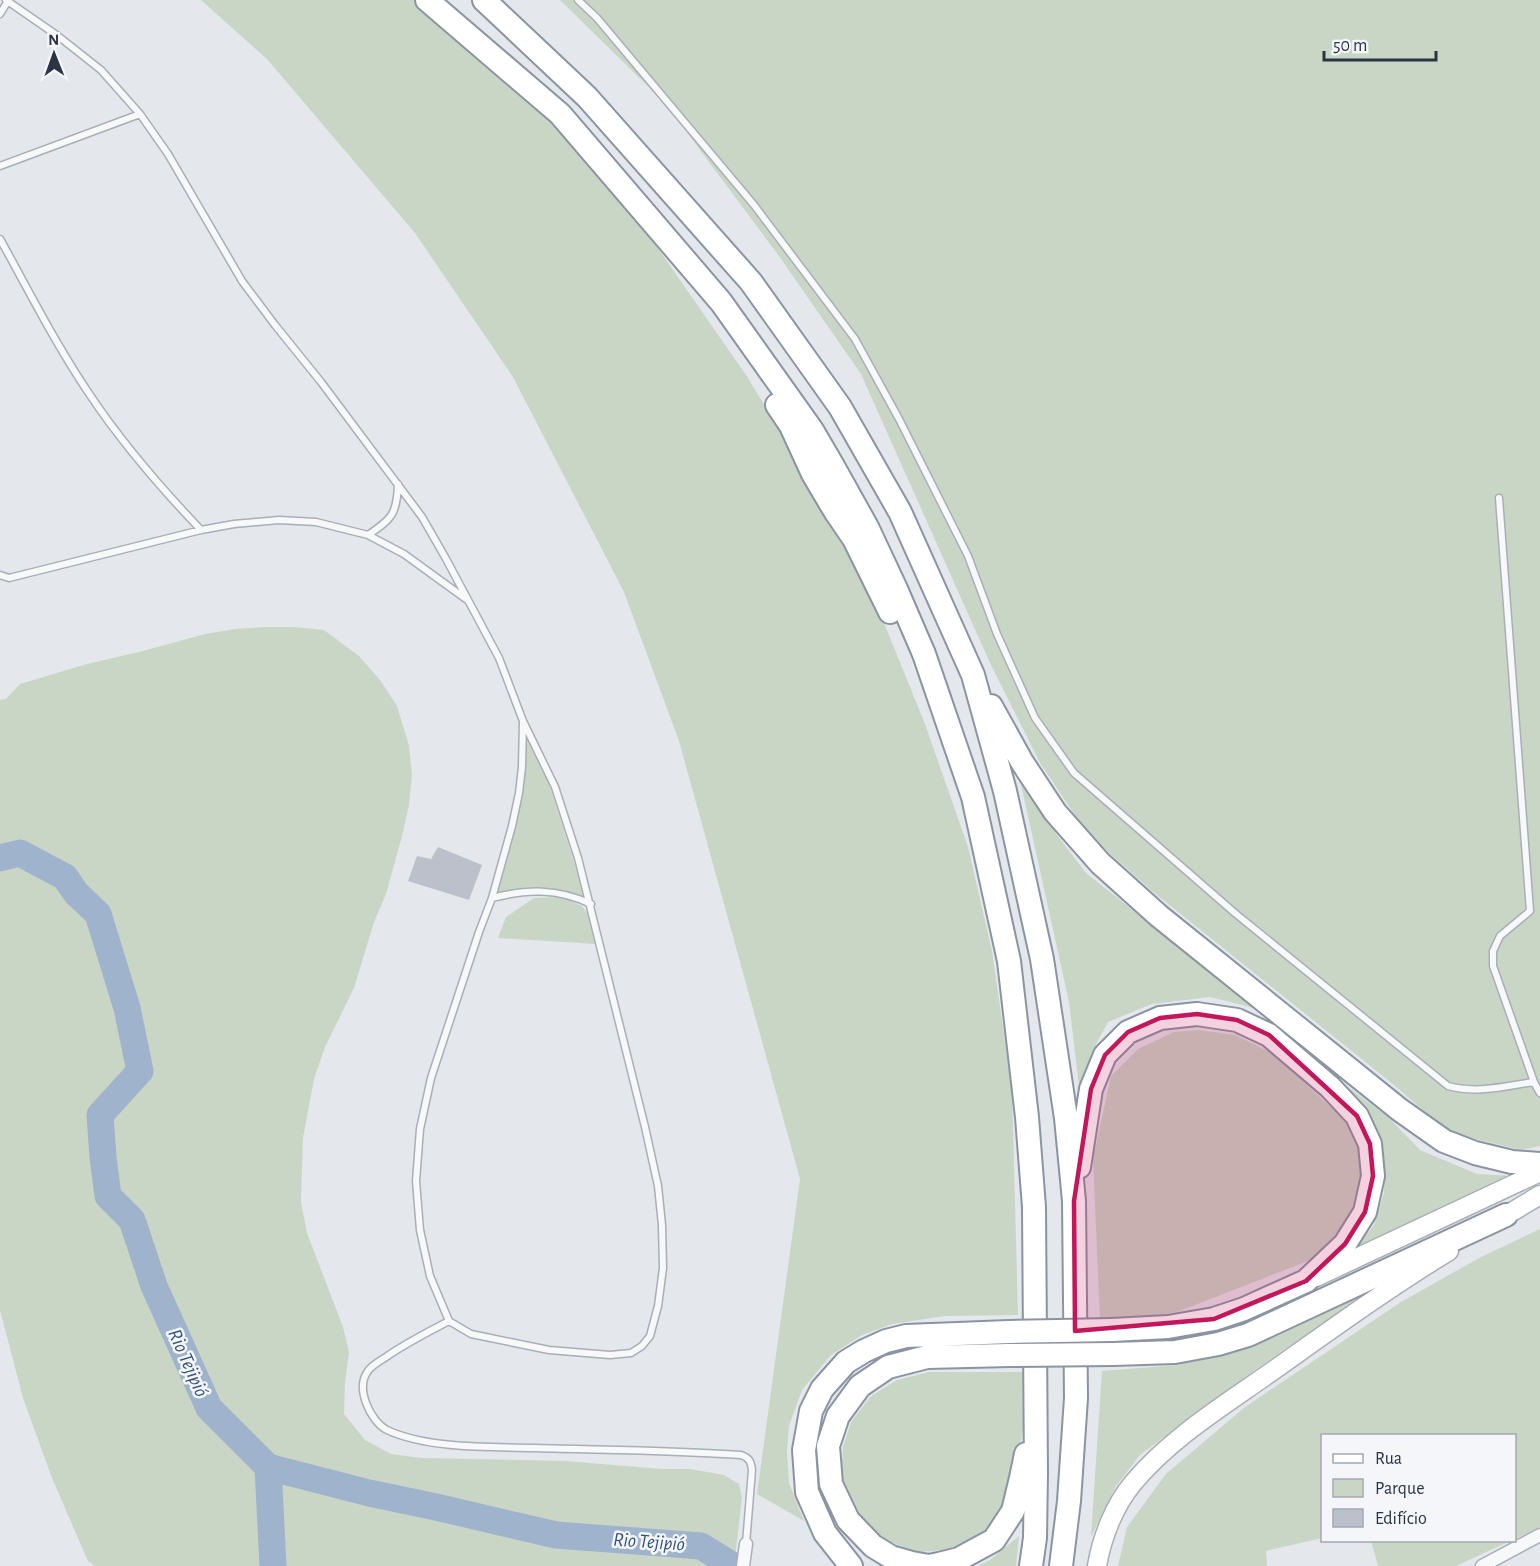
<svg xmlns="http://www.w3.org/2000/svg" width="1540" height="1566" font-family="'Alegreya Sans',sans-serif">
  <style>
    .green { fill: #c9d6c5 }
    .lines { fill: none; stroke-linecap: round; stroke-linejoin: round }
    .river { stroke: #9fb4cc; stroke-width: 27 }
    .building { fill: #bbc0ca }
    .lane-casing { stroke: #a9aeb7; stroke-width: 9 }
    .street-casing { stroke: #a9aeb7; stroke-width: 15 }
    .secondary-casing { stroke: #a9aeb7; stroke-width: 21 }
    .highway-casing { stroke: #8b94a3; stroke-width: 26 }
    .lane { stroke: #f7f8fa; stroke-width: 6 }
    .street { stroke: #f7f8fa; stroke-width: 12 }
    .secondary { stroke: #fff; stroke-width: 18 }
    .highway { stroke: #fff; stroke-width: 22 }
    .highway-bridge-casing { stroke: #8b94a3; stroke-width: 26; stroke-linecap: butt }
    .highway-bridge { stroke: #fff; stroke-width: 22 }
    .marked { fill: #c2185b; fill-opacity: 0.2; stroke: #c2185b; stroke-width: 4.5; stroke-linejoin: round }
    .labels { text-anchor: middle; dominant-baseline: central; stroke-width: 5; stroke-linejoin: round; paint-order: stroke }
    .water-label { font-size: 20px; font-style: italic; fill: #34527a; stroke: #f4f6f9 }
  </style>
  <rect width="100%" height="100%" fill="#e4e7ec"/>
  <path class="green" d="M201 0H415L430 12 557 128 648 234 746 375 849 544 884 623 925 724 968 847 992 951 1012 1090 1018 1315 945 1316 892 1324 862 1335 831 1355 802 1390 789 1426 787 1451 789 1483 804 1521 757 1494 800 1179 679 741 624 592 513 377 415 233 267 59Z
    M560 0H1540V1146L1521 1150 1448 1132 1394 1085 1152 891 1087 833 1040 763 990 663 861 374 779 256 665 103Z
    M266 627H294L324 630 359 656 380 680 397 706 409 746 412 775 409 805 402 836 386 894 374 922 354 988 325 1047 314 1079 303 1138 301 1202 307 1233 343 1327 349 1352 345 1382 344 1414 365 1440 391 1454 422 1458 566 1461 662 1469H690L724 1475 739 1484 742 1498 734 1566H95L88 1561 52 1478 23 1398 0 1310V700L6 699 20 684 87 664 143 651 205 634 235 629Z
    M523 721 540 747 550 787 576 868 591 904 577 898 532 891 492 898 519 793Z
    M1018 771 1057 835 1086 873 1258 1009 1210 997 1152 1004 1108 1022 1091 1054 1082 1111 1069 1002Z
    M562 897 582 906 589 916 596 944 498 938 506 917 534 898Z
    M1198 1030 1235 1035 1272 1053 1337 1113 1358 1137 1368 1183 1351 1221 1313 1259 1177 1312 1131 1320 1100 1319 1093 1159 1111 1076 1138 1049 1174 1032Z
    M1347 1086 1389 1118 1420 1150 1477 1174 1514 1176 1356 1248 1374 1225 1384 1193 1383 1162 1378 1137 1370 1114Z
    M1540 1229V1527L1515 1539 1514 1436H1322V1538L1266 1551 1267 1566H1118L1127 1527 1166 1474 1245 1407 1401 1302 1481 1257Z
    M1387 1283 1283 1350 1193 1415 1140 1455 1116 1486 1091 1537 1102 1371 1178 1365 1263 1340Z
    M929 1372H1024L1023 1429 1012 1499 993 1530 962 1549 918 1552 882 1539 856 1516 841 1484 843 1447 851 1422 871 1396 897 1380Z
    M1019 1536 1016 1566H978L990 1560Z
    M1371 1541V1540L1510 1541 1456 1566H1378Z"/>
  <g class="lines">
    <path class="river" d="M0 858 20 853 65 877 76 893 98 914 127 1008 140 1071 100 1115 103 1157 108 1196 132 1220 154 1286 209 1408 268 1467 369 1493 436 1507 556 1535 701 1546 733 1566
      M268 1467 273 1566"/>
  </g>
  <path class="building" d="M438 847 482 865 469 900 408 881 417 856 431 859Z"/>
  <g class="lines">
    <g class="lane-casing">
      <path id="lane" d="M6 0 58 36 101 70 140 114 168 154 242 281 275 325 321 382 422 517 445 557 499 658 523 721 555 787 578 858 645 1127 658 1186 662 1225 663 1268 658 1306 650 1336 642 1346 631 1353 610 1355 549 1350 471 1334 449 1321 430 1276 420 1230 416 1181 420 1129 431 1078 479 932 492 898 512 826 519 793 522 767 523 721
        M578 0 597 18 754 205 855 339 899 419 968 556 997 634 1035 718 1074 773 1236 914 1448 1086C1478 1094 1504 1086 1534 1082
        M0 14 8 1
        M0 166 140 114
        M0 239C29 291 56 345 90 395 122 443 160 487 201 530
        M1499 498 1530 911 1500 936 1493 951V966L1534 1082 1540 1093
        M368 535C392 519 397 514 398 484
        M0 575 9 578 201 530 234 524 279 520 316 522 368 535 404 554 466 599
        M492 898C527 889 557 888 591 904
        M449 1321C428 1332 406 1343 386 1357 380 1361 372 1365 368 1371 355 1388 370 1421 387 1430 428 1449 491 1447 536 1448 604 1450 673 1450 741 1455 749 1458 751 1461 752 1470L746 1544"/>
    </g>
    <g class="street-casing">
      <path id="street" d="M743 1566 746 1544
        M1482 1566 1540 1535"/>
    </g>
    <g class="secondary-casing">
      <path id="secondary" d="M1495 1222 1540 1195
        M1316 1277 1540 1172
        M1097 1566C1102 1537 1114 1506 1133 1483 1169 1440 1218 1409 1264 1377 1325 1334 1385 1290 1449 1251"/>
    </g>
    <g class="highway-casing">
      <path id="highway" d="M427 0 560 114 721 302 812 430 833 466 867 527 896 589 924 654 973 797 1009 961 1027 1117 1034 1207 1036 1473 1035 1538 1031 1566
        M484 0 587 97 751 282 840 407 900 512 973 675 1005 791 1042 959 1066 1118 1074 1201 1076 1398 1069 1501 1061 1566
        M777 405 791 426 813 474 835 511 854 539 890 612
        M991 706 1022 762 1055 812 1100 863 1159 916 1400 1110 1444 1141 1475 1153 1512 1162 1540 1164
        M1079 1167 1091 1089 1105 1055 1128 1032 1160 1018 1197 1014 1237 1020 1269 1035 1330 1087 1357 1116 1370 1144 1373 1176 1365 1212 1345 1244 1306 1281 1244 1309 1214 1319 1168 1327 1112 1330
        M1113 1354 1175 1352 1218 1344 1248 1335 1506 1215
        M1010 1355 927 1357 888 1367 860 1386 838 1416 828 1446 831 1484 848 1520 873 1546 891 1557 912 1563 929 1566 939 1564 959 1559 994 1540 1013 1511 1021 1478 1026 1454
        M851 1566 825 1533 807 1492 804 1450 811 1411 822 1389 846 1362 864 1351 886 1341 906 1336 1009 1332"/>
    </g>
    <use href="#lane" class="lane"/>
    <use href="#street" class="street"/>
    <use href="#secondary" class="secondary"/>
    <use href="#highway" class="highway"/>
    <g class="highway-bridge-casing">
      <path id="highway-bridge" d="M1009 1332 1112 1330
        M1010 1355 1113 1354"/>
    </g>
    <use href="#highway-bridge" class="highway-bridge"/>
  </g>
  <path class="marked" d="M1197 1014 1237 1020 1269 1035 1357 1116 1370 1144 1373 1176 1365 1212 1345 1244 1306 1281 1214 1319 1075 1331 1074 1201 1091 1089 1105 1055 1128 1032 1160 1018Z"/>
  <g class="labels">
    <g class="water-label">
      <text transform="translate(188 1363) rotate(66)">Rio Tejipió</text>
      <text transform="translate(649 1542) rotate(4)">Rio Tejipió</text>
    </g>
  </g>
  <rect x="1321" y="1434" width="195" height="108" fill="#f4f6f9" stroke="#a4a8b1" stroke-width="1.5"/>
  <rect x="1333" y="1454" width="30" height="9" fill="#ffffff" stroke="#a4a8b1" stroke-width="1.5"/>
  <text x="1375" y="1464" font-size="18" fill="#2b3445">Rua</text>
  <rect x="1333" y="1479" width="30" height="18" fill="#c9d6c5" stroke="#a4a8b1" stroke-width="1.5"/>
  <text x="1375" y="1494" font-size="18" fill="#2b3445">Parque</text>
  <rect x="1333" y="1509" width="30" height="18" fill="#bbc0ca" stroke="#a4a8b1" stroke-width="1.5"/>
  <text x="1375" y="1524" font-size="18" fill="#2b3445">Edifício</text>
  <g transform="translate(54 54) rotate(359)" stroke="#f4f6f9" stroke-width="4.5" paint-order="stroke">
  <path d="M0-4.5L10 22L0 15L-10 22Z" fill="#2b3445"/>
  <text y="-9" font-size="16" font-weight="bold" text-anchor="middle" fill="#2b3445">N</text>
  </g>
  <path d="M1324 51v9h112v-9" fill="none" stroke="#2b3445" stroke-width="3"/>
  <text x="1333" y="51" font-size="18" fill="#2b3445" stroke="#f4f6f9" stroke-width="4.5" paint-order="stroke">50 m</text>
</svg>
